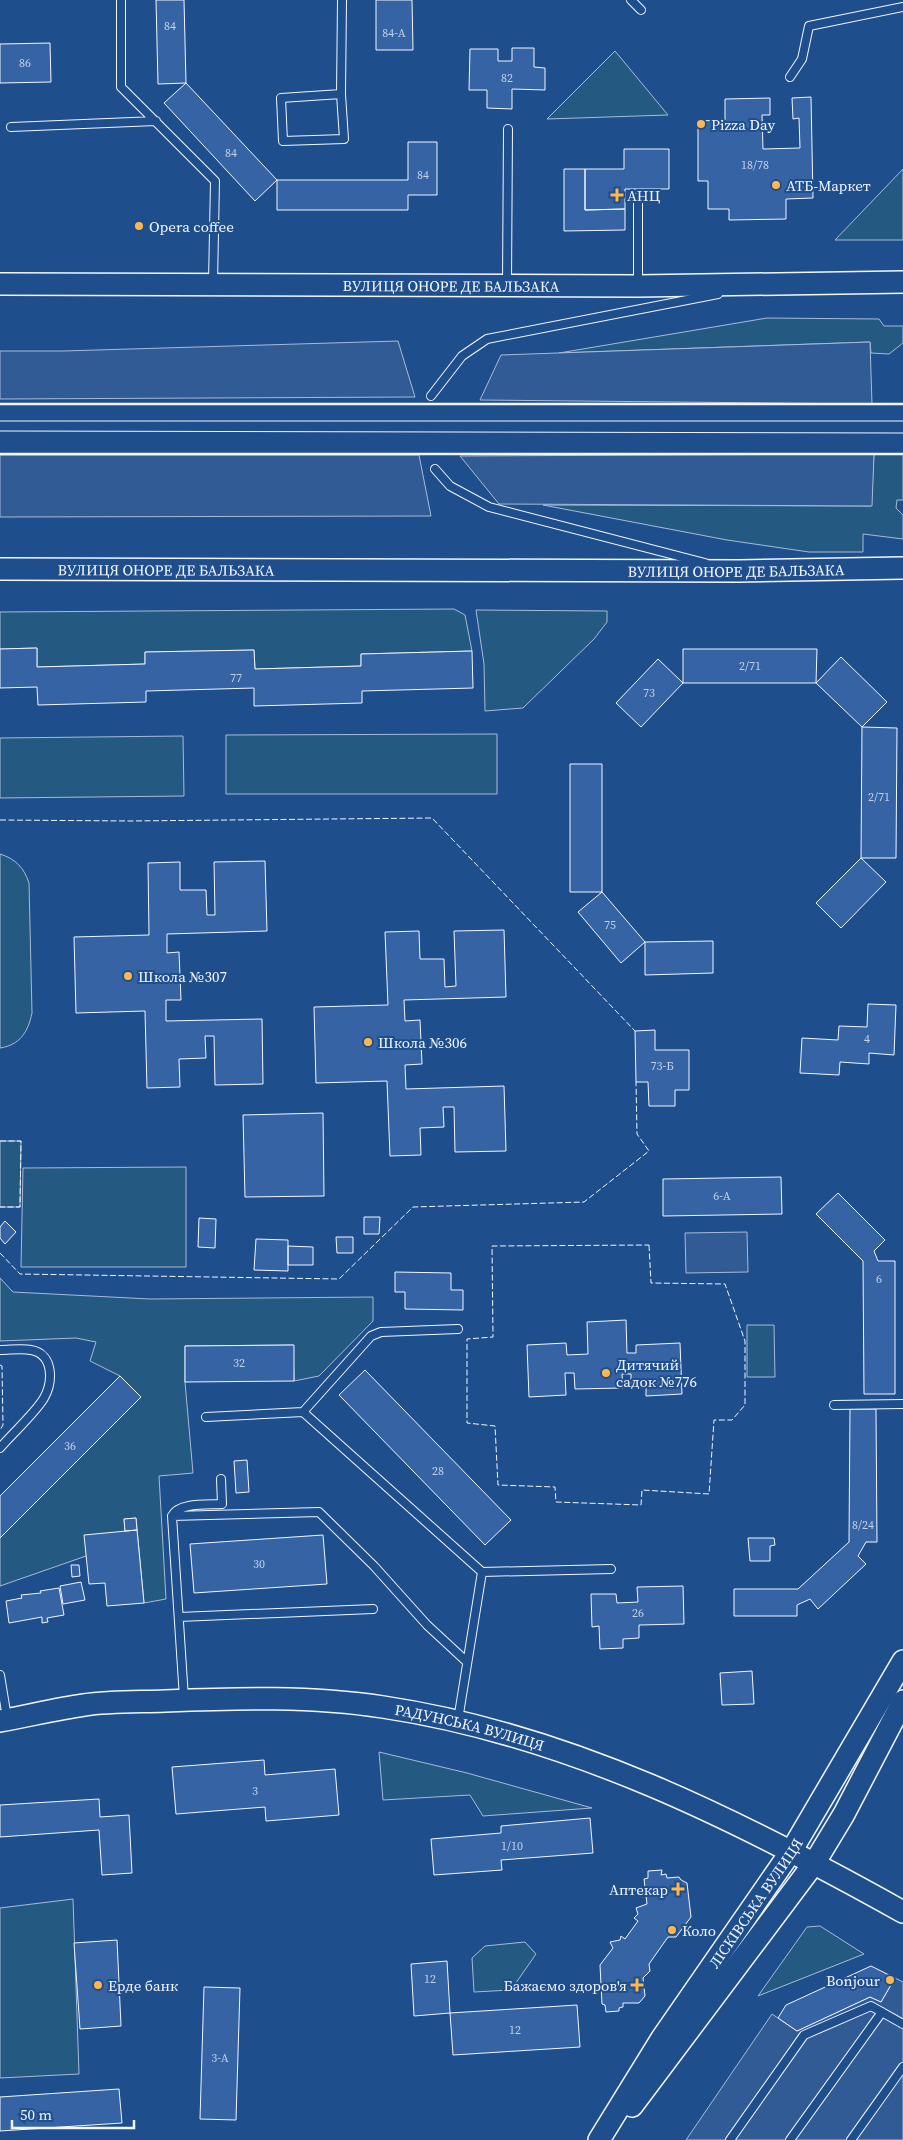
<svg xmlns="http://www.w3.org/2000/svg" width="903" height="2140" font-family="'Source Serif 4',serif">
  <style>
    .green { fill: #245a82; stroke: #a8bbd7 }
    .parking { fill: #305b95; stroke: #a8bbd7 }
    .building { fill: #3563a3; stroke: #f2f6ff }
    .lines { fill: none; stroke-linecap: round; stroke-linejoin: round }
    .lane-casing { stroke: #f2f6ff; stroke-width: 10 }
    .secondary-casing { stroke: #f2f6ff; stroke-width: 24 }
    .lane { stroke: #1f4e8c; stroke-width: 8 }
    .secondary { stroke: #1f4e8c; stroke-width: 21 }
    .tram { stroke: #f2f6ff; stroke-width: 1 }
    .fence { stroke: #f2f6ff; stroke-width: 1; stroke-dasharray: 6 2.5; stroke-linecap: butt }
    .wall { stroke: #f2f6ff; stroke-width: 2.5 }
    .poi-dot { fill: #ffb74d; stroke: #1f4e8c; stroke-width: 2 }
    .labels { text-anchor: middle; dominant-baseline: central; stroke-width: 4; stroke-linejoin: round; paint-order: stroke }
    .number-label { font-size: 12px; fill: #c3d1e8 }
    .poi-label { font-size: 15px; fill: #f2f6ff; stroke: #1f4e8c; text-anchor: start }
    .street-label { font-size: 15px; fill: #f2f6ff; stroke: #1f4e8c }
  </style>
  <rect width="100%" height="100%" fill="#1f4e8c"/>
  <path class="green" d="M615 51 668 115 547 119Z
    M903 169V240H835Z
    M767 318 879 319 884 326H903V343L889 354 871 353 870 342 559 353Z
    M874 454H903V500H897L896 508 903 515V539L863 534V552H809L727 540 543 505 871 506Z
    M454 609 465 615 472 651 361 654V666L255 669 254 650 145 652V664L37 667V648L0 649V612Z
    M476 610 607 611V622L594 639 523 708 485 711 484 664Z
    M497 734V794H226V735Z
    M183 736 184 796 0 798V738Z
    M0 854C16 859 24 868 29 883L32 1013C28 1032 20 1045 0 1048Z
    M0 1141H21L20 1207H0Z
    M186 1167V1267H21L23 1168Z
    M0 1278 13 1292 150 1299 373 1297V1321L319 1376 294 1381 293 1345 185 1346V1382L193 1473 159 1476 166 1599 144 1603 136 1518 124 1519 125 1531 86 1556 0 1586V1538L141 1397 120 1376 90 1361 96 1342 76 1338 0 1341Z
    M747 1325H774L775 1377H747Z
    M379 1752 467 1773 592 1808 483 1816 470 1795 383 1800Z
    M73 1899 79 2074 0 2078V1908Z
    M820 1926 864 1954 758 1996 807 1927Z
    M525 1942 536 1954 511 1990 474 1992 472 1958 485 1946Z"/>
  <path class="parking" d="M398 341 415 397 0 399V351H63Z
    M870 342 872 404 480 400 501 355Z
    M874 454 872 506 499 504 460 456Z
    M0 455H419L431 516 0 517Z
    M747 1232 748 1272 686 1273 685 1233Z
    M895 1978 903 1982V2140H686L772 2014 797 2031 870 1997 881 2002Z"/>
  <path class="building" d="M156 0H184L186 83 158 84Z
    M376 0H412L413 50H376Z
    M50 43 51 82 0 83V44Z
    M512 48H534V67L545 68V90L512 89V109L487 108V90H469L470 49H498V61H512Z
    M186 83 277 180 255 201 164 103Z
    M811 97 813 198 786 199V219L729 220V209H708V181H698V121L725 120V99L770 98V115H762L763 149 800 148 799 118 793 119 792 98Z
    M408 142H437V195H408V210H277V180H408Z
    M624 149H669V189H625V209L585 210V169H624Z
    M564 169H585V210L625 209V230L564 231Z
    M37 648V667L145 664V652L254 650 255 669 361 666V654L472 651 473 688 362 691V703L254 706V688L146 691V702L38 705 37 687 0 688V649Z
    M683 649H817L816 683H683Z
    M841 657 887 702 862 727 816 683Z
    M658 659 683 683 641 727 616 703Z
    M862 727 897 728 896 858H861Z
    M570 764H602V892H570Z
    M861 858 886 882 841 928 816 903Z
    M265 861 267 931 167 934V953L179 952 181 1000H166V1021L262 1019 263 1084 215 1085 214 1036H205L206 1058 179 1059 180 1087 147 1088 145 1011 76 1013 74 937 149 935 148 863 180 862V890H206L207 915H215L214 862Z
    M602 892 645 942 621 963 578 912Z
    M504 930 506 997 404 1000 405 1021 420 1020 422 1064 405 1065 406 1089 504 1086 506 1151 455 1152 454 1107H443L444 1127 420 1128 421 1155 390 1156 387 1081 316 1083 314 1007 388 1005 385 932 419 931 420 959H444L445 987 456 986 454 931Z
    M713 941V973L645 975V942Z
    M868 1004 896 1005 894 1055 869 1053V1064L840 1062 839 1075 800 1073 802 1038 838 1040 839 1026 867 1027Z
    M655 1030V1050H689V1090H675V1106H649L648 1082H636L635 1031Z
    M323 1113 324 1196 245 1197 243 1115Z
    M781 1177 782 1214 663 1216V1179Z
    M838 1193 885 1240 874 1251 878 1261H895V1394H864L863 1261 816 1214Z
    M364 1217H380L379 1234H364Z
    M199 1218 216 1219 215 1248 198 1247Z
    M5 1221 16 1232 5 1244 0 1238V1227Z
    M336 1237H353V1253H337Z
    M256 1239 288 1240V1271L254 1270Z
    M288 1246 313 1247V1265H288Z
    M395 1272 451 1273V1290H463V1310L405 1309V1292H395Z
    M626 1320 627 1353H636V1345L680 1343 682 1394 646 1396V1388H631V1374H622L623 1388 575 1389 574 1373H565L566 1395 529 1397 527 1345 566 1343 567 1355 588 1354 587 1322Z
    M294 1345V1381L185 1382V1346Z
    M365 1370 511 1520 485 1545 339 1395Z
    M120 1376 141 1397 0 1538V1496Z
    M850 1409H876L877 1542H866L858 1556 866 1564 818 1609 810 1599 797 1605V1616H734V1589H798L849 1542Z
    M247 1460 249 1492 236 1493 234 1461Z
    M136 1518 137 1530 125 1531 124 1519Z
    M137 1530 144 1603 107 1606 105 1583 89 1584 84 1535Z
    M323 1535 327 1584 194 1593 190 1544Z
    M748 1538H774L775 1545 770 1546V1561H750Z
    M71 1565H79L80 1576 72 1577Z
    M81 1582 85 1600 63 1604 60 1586Z
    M683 1586 684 1624 639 1625V1638L623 1639V1648L600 1649 599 1626 592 1627 591 1594H616L617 1603 638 1602 637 1587Z
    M59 1588 64 1615 47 1618 48 1622 42 1623V1617L9 1623 6 1601 22 1598 21 1595 41 1593 40 1591Z
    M752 1671 754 1704 722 1705 720 1673Z
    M264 1760 265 1775 335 1769 339 1815 266 1821 265 1807 176 1814 172 1767Z
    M99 1799 100 1817 129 1815 132 1873 102 1875 99 1830 0 1837V1805Z
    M590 1818 593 1853 501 1860 502 1870 434 1875 431 1839 501 1833V1826Z
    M662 1870 661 1875 666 1874 667 1878 679 1877 681 1880 687 1883 691 1917 676 1937H668L649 1964 650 1971 643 1978 645 1996 639 2003H623V2007L619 2008V2011L606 2012 605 2005 602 2004 600 1965 613 1948 610 1942 620 1940 621 1936 625 1939 638 1921 634 1918 638 1914 636 1908 647 1904 644 1879 648 1878V1871Z
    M117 1940 121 2026 80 2029 74 1943Z
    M447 1961 450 2013 414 2016 411 1964Z
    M871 1966 895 1978 881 2002 870 1997 797 2031 778 2018 786 2005Z
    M204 1987 240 1988 236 2120 200 2119Z
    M577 2005 580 2047 453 2055 450 2013Z
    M119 2089 122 2123 0 2131V2097Z"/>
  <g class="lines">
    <g class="lane-casing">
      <path id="lane" d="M121 0V87L215 181 213 283
        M631 0 641 10
        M790 77 802 59 809 26 903 7
        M341 94 281 98 283 141 344 139 341 94 342 0
        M11 127 156 121
        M507 283 508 129
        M638 284V197
        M431 396 462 356 487 339 718 294
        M435 469 450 486 489 507 705 563
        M0 1350C10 1350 22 1348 31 1350 54 1354 53 1382 44 1398 36 1412 12 1434 0 1448
        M834 1405 903 1404
        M303 1412 371 1336 381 1332 458 1329
        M206 1417 303 1412 482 1572 611 1569
        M172 1516 319 1512 374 1566 427 1625 467 1662
        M179 1617 373 1609
        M0 1675 7 1718
        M184 1698 172 1516C179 1502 208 1505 222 1504L221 1479
        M458 1720 482 1572
        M730 2140 804 2035 871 2006 903 2024
        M790 2140 882 2012
        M851 2140 903 2067"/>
    </g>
    <g class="secondary-casing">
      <g id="secondary">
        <path id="s1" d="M0 284 638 286 903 282"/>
        <path id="s2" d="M0 569 739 571 903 568"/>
        <path id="s3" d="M0 1721C28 1716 56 1709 84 1705 110 1701 138 1702 165 1701 236 1698 312 1696 383 1707 570 1735 740 1821 903 1912"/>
        <path d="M632 2106 815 1862 844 1814 903 1701"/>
        <path id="s4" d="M599 2140 662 2038 792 1850 903 1661"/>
      </g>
    </g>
    <use href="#lane" class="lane"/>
    <use href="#secondary" class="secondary"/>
    <path class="tram" d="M0 421H903
      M0 431 903 433"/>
    <path class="fence" d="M0 820 130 821 432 818 635 1031
      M0 1141H21L20 1207H0
      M649 1245 651 1283 725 1284 745 1341V1405L732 1420H714L709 1494 642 1490 641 1505 556 1502 555 1487 498 1485 495 1426 467 1423V1339L493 1337 492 1246Z
      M0 1253 20 1274 339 1279 413 1207 584 1202 649 1151 637 1134 636 1082
      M0 1365 2 1366 3 1425 0 1430"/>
    <path class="wall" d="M0 404H903
      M0 454H903"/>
  </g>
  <g class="poi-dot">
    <circle cx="701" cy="124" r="5"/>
    <circle cx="776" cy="185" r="5"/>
    <path d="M614.5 187.5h5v5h5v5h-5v5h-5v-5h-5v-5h5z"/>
    <circle cx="139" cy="226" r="5"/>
    <circle cx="128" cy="976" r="5"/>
    <circle cx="368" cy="1042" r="5"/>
    <circle cx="606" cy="1373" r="5"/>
    <path d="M675.5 1881.5h5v5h5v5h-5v5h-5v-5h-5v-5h5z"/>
    <circle cx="672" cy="1930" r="5"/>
    <circle cx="890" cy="1980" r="5"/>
    <circle cx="98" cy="1985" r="5"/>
    <path d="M634.5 1977.5h5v5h5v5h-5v5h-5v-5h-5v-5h5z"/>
  </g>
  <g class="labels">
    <g class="number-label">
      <text x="170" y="26">84</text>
      <text x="394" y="33">84-А</text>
      <text x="25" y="63">86</text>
      <text x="507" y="78">82</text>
      <text x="231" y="153">84</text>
      <text x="755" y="165">18/78</text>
      <text x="423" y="175">84</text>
      <text x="750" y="666">2/71</text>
      <text x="236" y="678">77</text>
      <text x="649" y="693">73</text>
      <text x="879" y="797">2/71</text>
      <text x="610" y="925">75</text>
      <text x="867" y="1039">4</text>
      <text x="662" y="1066">73-Б</text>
      <text x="722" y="1196">6-А</text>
      <text x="879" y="1279">6</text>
      <text x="239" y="1363">32</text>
      <text x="70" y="1446">36</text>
      <text x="438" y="1471">28</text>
      <text x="863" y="1525">8/24</text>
      <text x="259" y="1564">30</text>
      <text x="638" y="1613">26</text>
      <text x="255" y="1791">3</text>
      <text x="512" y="1846">1/10</text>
      <text x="430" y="1979">12</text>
      <text x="515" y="2030">12</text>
      <text x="220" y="2058">3-А</text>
    </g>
    <g class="poi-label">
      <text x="711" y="124">Pizza Day</text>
      <text x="786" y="185">АТБ-Маркет</text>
      <text x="627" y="195">АНЦ</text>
      <text x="149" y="226">Opera coffee</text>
      <text x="138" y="976">Школа №307</text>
      <text x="378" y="1042">Школа №306</text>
      <text x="616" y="1364">Дитячий<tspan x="616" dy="17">садок №776</tspan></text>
      <text x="668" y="1889" text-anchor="end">Аптекар</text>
      <text x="682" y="1930">Коло</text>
      <text x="880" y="1980" text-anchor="end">Bonjour</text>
      <text x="108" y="1985">Ерде банк</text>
      <text x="627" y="1985" text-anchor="end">Бажаємо здоров'я</text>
    </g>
    <g class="street-label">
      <text stroke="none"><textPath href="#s1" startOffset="451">ВУЛИЦЯ ОНОРЕ ДЕ БАЛЬЗАКА</textPath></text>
      <text stroke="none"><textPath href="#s2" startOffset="166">ВУЛИЦЯ ОНОРЕ ДЕ БАЛЬЗАКА</textPath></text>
      <text stroke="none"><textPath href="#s2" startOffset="736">ВУЛИЦЯ ОНОРЕ ДЕ БАЛЬЗАКА</textPath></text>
      <text stroke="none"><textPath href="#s3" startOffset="474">РАДУНСЬКА ВУЛИЦЯ</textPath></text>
      <text stroke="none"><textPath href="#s4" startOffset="284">ЛІСКІВСЬКА ВУЛИЦЯ</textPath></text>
    </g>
  </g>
  <path d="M12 2120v8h122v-8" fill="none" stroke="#f2f6ff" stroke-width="2.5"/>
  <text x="20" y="2120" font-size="15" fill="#f2f6ff" stroke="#1f4e8c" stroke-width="4" paint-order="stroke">50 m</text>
</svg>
